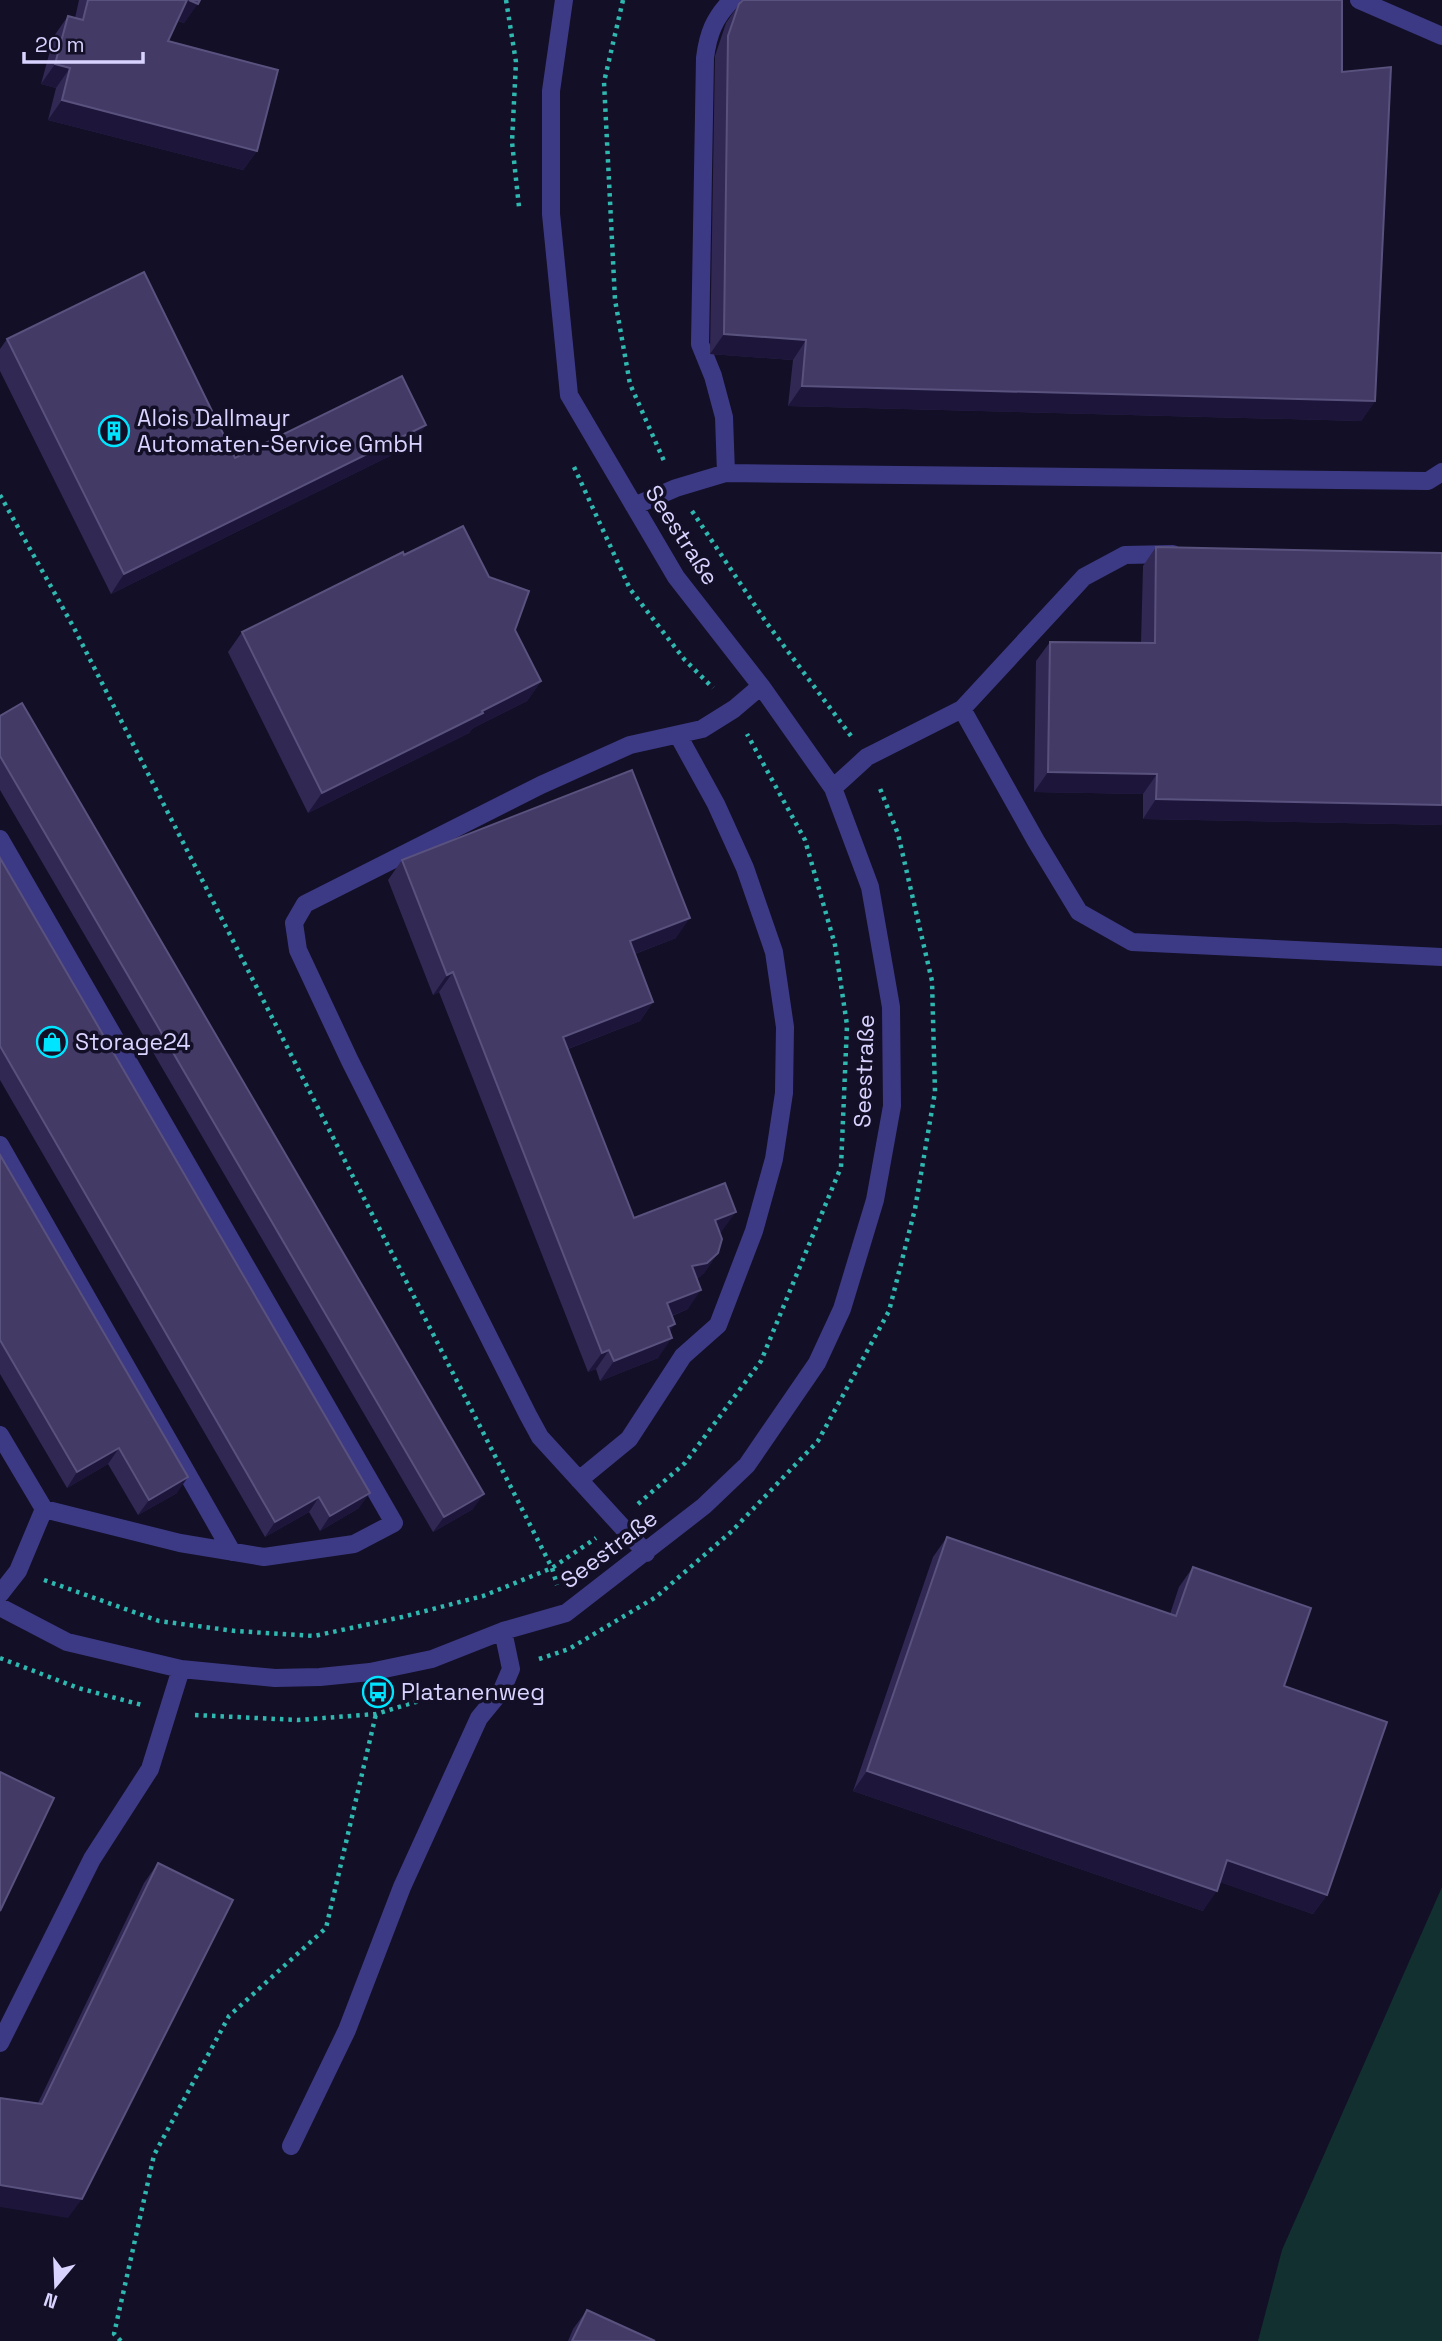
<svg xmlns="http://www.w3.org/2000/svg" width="1442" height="2341" font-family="'Space Grotesk',sans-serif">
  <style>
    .green { fill: #12302f }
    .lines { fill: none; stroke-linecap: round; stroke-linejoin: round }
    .path { stroke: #2fb8b0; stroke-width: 4.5; stroke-dasharray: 3.5 5; stroke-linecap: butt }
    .minor { stroke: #3d3a85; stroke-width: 18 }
    .wall { fill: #312854 }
    .shaded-wall { fill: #1d163a }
    .building { fill: #433a66; stroke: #5a527e; stroke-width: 2 }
    .labels { text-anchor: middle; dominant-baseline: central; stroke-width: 7; stroke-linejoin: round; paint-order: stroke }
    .poi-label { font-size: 23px; fill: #d9d4ff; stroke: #130f26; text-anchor: start }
    .street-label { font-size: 23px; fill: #d9d4ff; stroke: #130f26 }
  </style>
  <rect width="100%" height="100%" fill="#130f26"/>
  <path class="green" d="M1442 1887V2341H1258L1282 2250Z"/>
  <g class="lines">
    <path class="path" d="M506 0 516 62 512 142 519 207
      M623 0 604 82 615 300 630 384 664 461
      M574 467 630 589 684 659 713 688
      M0 495 74 628 552 1568 557 1585
      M692 511 766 622 851 736
      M638 1504 685 1463 761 1361 841 1167 847 1025 835 945 805 840 747 734
      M44 1580 159 1621 235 1631 314 1636 402 1617 483 1596 552 1568 596 1538
      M0 1658 78 1688 142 1705
      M539 1659 569 1649 656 1597 732 1531 818 1441 889 1311 915 1209 935 1092 932 981 898 834 879 786
      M195 1715 298 1720 376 1714 465 1687
      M121 2341 114 2334 154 2155 229 2016 326 1928 376 1714"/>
    <path class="minor" d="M1359 0 1442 36
      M726 473 724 417 713 376 700 344 705 58C708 34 714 18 732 0
      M634 506 676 488 726 473 1428 481 1442 472
      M962 709 1036 841 1079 912 1132 942 1442 957
      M833 788 867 757 962 709 1084 577 1125 555 1173 554
      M0 839 394 1523 354 1544 264 1557 180 1543 44 1509 18 1571 0 1594
      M0 1145 232 1552
      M0 1435 44 1509
      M579 1480 629 1439 683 1356 718 1325 754 1231 774 1159 784 1093 785 1027 774 952 745 868 716 804 678 735
      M646 1553 540 1437 528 1415 350 1061 298 950 294 923 305 904 541 785 630 745 702 729 734 709 761 686
      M0 1607 67 1642 181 1669 275 1678 320 1677 370 1672 432 1659 503 1631 566 1613 704 1506 747 1465 817 1363 842 1309 875 1200 892 1106 891 1007 870 887 833 788 761 686 676 577 569 395 551 214V91L564 0
      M0 2043 92 1859 150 1769 181 1669
      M291 2146 347 2030 402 1887 479 1718 502 1690 511 1669 503 1631"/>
  </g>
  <path class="wall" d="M79 0H200L184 23 178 21 168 41 257 151 243 170 48 120 56 88 41 84 54 36 68 16 75 18Z
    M739 4 1342 72 1375 401 1361 421 788 406 793 360 710 354 715 56 726 23Z
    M7 339 235 458 426 425 412 445 111 594 0 371V349Z
    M1156 547 1442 553V825L1143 819V794L1034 792 1036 661 1050 642 1141 643 1143 566Z
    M404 555 515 630 541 681 527 701 473 728 469 733 308 813 228 652 242 632Z
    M0 716 473 1509 433 1532 0 790Z
    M0 858 359 1508 320 1531 309 1512 265 1537 0 1080Z
    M402 860 676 938 635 954 653 1002 640 1021 568 1049 634 1218 722 1231 720 1232 718 1253 704 1273 697 1279 688 1309 672 1316 670 1333 658 1358 600 1381 596 1369 588 1372 439 992 433 995 388 880Z
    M0 1155 177 1493 138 1515 108 1464 67 1488 0 1374Z
    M947 1537 1170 1614 1179 1587 1193 1567 1284 1686 1327 1895 1313 1914 1220 1882 1203 1911 853 1791 933 1557Z
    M158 1863 68 2218 38 2103 144 1883Z
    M587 2310 655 2341H568L573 2329Z"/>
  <path class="shaded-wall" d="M187 0 198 4 184 23 174 19Z
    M55 64 70 68 56 88 41 84Z
    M62 100 257 151 243 170 48 120Z
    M724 334 806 340 793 360 710 354Z
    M802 386 1375 401 1361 421 788 406Z
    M426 425 412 445 111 594 124 574Z
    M541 681 527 701 473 728 469 733 308 813 322 793Z
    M1048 772 1157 774 1143 794 1034 792Z
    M1156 799 1442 805V825L1143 819Z
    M690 918 676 938 616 961 630 941Z
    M453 972 439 992 433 995 447 975Z
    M653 1002 640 1021 549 1056 563 1037Z
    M736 1212 722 1231 701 1240 715 1220Z
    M718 1253 704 1273 693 1283 692 1266Z
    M701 1290 688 1309 653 1323 667 1303Z
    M675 1324 663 1342 672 1338 658 1358 600 1381 614 1361 668 1327Z
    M609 1350 596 1369 588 1372 602 1353Z
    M119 1448 108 1464 67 1488 77 1472Z
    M188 1477 177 1493 138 1515 149 1500Z
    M370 1493 359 1508 320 1531 330 1516Z
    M484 1494 473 1509 433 1532 444 1517Z
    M319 1497 309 1512 265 1537 275 1522Z
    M867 1771 1217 1891 1203 1911 853 1791Z
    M1227 1860 1327 1895 1313 1914 1213 1880Z
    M0 2185 82 2199 68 2218 0 2207Z"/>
  <path class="building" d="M88 0H187L168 41 278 70 257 151 62 100 70 68 55 64 68 16 83 20Z
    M189 0H200L198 4Z
    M743 0H1342V72L1391 67 1375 401 802 386 806 340 724 334 728 36 739 4Z
    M144 272 235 458 402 376 426 425 124 574 7 339Z
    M463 526 489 577 529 591 515 630 541 681 482 711 483 713 322 793 242 632 403 552 404 555Z
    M1156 547 1442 553V805L1156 799 1157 774 1048 772 1050 642 1155 643Z
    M22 703 484 1494 444 1517 0 756V716Z
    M632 770 690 918 630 941 653 1002 563 1037 634 1218 725 1183 736 1212 715 1220 722 1239 718 1253 707 1263 692 1266 701 1290 667 1303 675 1324 668 1327 672 1338 614 1361 609 1350 602 1353 453 972 447 975 402 860Z
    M0 858 370 1493 330 1516 319 1497 275 1522 0 1046Z
    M0 1155 188 1477 149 1500 119 1448 77 1472 0 1340Z
    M947 1537 1176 1616 1193 1567 1311 1608 1284 1686 1387 1722 1327 1895 1227 1860 1217 1891 867 1771Z
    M0 1772 54 1798 0 1911Z
    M158 1863 233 1900 82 2199 0 2185V2098L42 2104Z
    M587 2310 655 2341H572Z"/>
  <defs>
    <g id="building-ring" transform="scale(1.575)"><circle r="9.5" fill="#130f26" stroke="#00e5ff" stroke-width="1.5"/><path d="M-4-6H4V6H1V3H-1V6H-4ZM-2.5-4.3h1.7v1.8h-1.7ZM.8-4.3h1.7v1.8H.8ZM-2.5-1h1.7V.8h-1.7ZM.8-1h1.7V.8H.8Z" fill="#00e5ff"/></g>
    <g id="shop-ring" transform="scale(1.575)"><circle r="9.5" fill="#130f26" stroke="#00e5ff" stroke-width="1.5"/><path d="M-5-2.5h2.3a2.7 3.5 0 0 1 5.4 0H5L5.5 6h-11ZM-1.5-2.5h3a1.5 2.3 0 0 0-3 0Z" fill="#00e5ff"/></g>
    <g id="bus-ring" transform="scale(1.575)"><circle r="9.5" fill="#130f26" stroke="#00e5ff" stroke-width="1.5"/><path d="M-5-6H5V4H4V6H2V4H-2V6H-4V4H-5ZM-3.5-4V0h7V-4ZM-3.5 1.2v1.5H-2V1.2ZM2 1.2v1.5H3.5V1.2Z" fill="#00e5ff"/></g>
  </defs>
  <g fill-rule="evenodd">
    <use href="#building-ring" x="114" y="431"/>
    <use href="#shop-ring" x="52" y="1042"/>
    <use href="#bus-ring" x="378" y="1692"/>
  </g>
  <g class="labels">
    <g class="poi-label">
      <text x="137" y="418">Alois Dallmayr<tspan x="137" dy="26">Automaten-Service GmbH</tspan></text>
      <text x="75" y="1042">Storage24</text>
      <text x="401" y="1692">Platanenweg</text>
    </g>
    <g class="street-label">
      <text transform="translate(682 535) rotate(57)">Seestraße</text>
      <text transform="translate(864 1071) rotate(-88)">Seestraße</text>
      <text transform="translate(609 1549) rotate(-37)">Seestraße</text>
    </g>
  </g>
  <g transform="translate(56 2285) rotate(199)" stroke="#130f26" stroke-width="5" paint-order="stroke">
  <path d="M0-5L12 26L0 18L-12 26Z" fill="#d9d4ff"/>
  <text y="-10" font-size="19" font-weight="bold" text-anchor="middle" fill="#d9d4ff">N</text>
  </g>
  <path d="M24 52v10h119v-10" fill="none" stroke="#d9d4ff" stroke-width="3.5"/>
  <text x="35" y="52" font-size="21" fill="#d9d4ff" stroke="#130f26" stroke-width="5" paint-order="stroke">20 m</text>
</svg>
